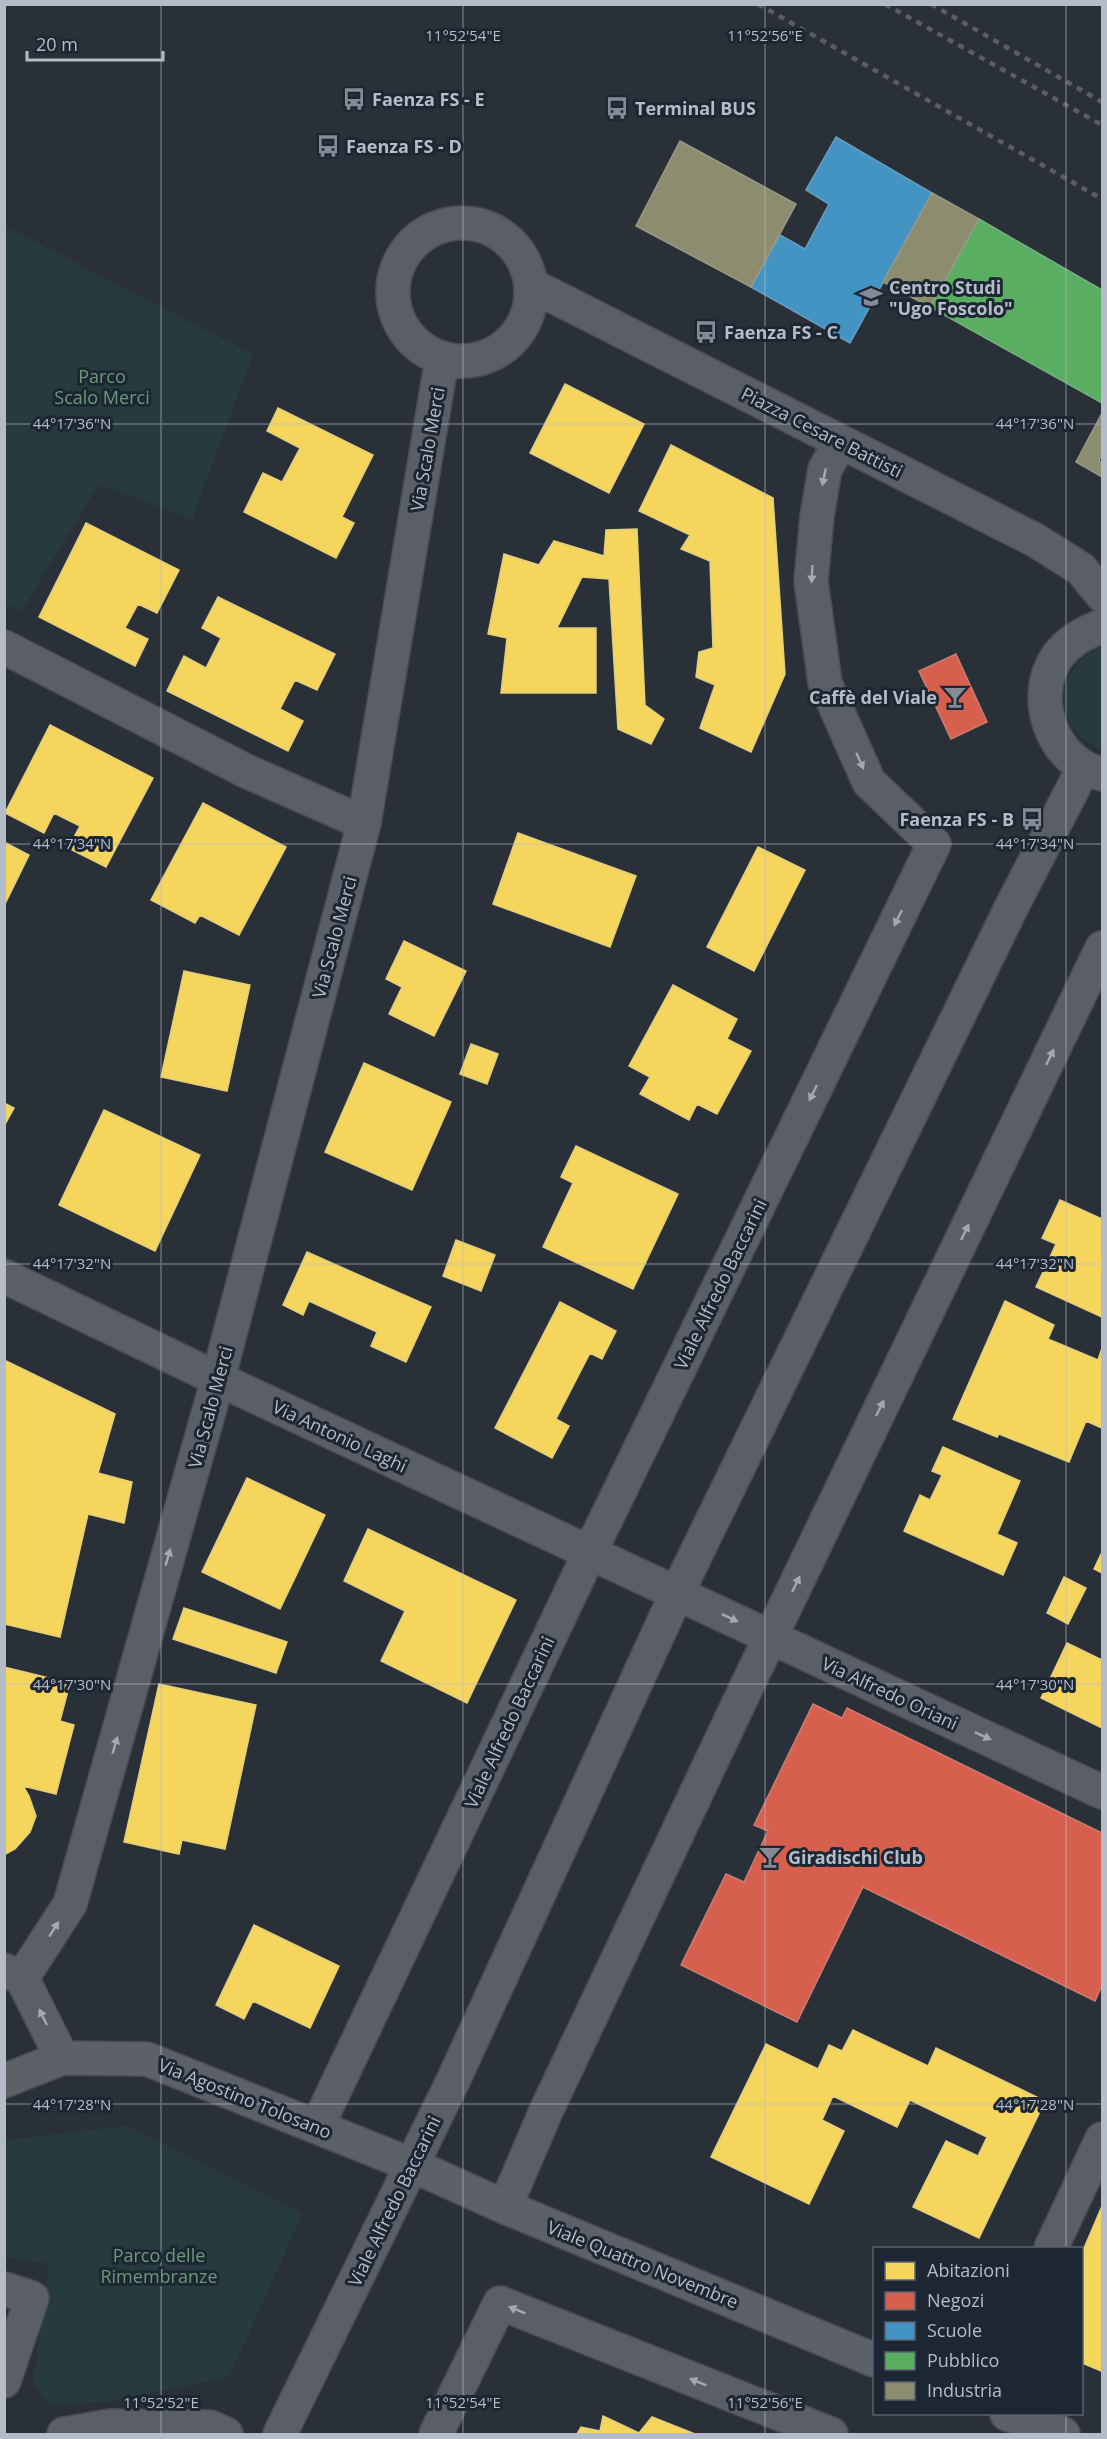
<svg xmlns="http://www.w3.org/2000/svg" width="1107" height="2439" font-family="'Open Sans',sans-serif">
  <style>
    .green { fill: #273a3e }
    .homes { fill: #f6d55c; stroke: #e2ce7d; stroke-width: 1.5 }
    .shops { fill: #d6604d; stroke: #cc7c72; stroke-width: 1.5 }
    .schools { fill: #4393c3; stroke: #659fc5; stroke-width: 1.5 }
    .public { fill: #5aae61; stroke: #75b280; stroke-width: 1.5 }
    .industry { fill: #8c8c6e; stroke: #989a89; stroke-width: 1.5 }
    .lines { fill: none; stroke-linecap: round; stroke-linejoin: round }
    .minor-casing { stroke: #484c53; stroke-width: 36 }
    .major-casing { stroke: #484c55; stroke-width: 36 }
    .minor { stroke: #5a5e66; stroke-width: 33 }
    .major { stroke: #5c6168; stroke-width: 33 }
    .rail { stroke: #595d64; stroke-width: 4.5; stroke-dasharray: 6 6; stroke-linecap: butt }
    .oneway { fill: #a2a9b5 }
    .ticks { fill: none; stroke: #b4bcc9; stroke-width: 1.5; stroke-opacity: 0.45 }
    .labels { text-anchor: middle; dominant-baseline: central; stroke-width: 6; stroke-linejoin: round; paint-order: stroke }
    .poi-label { font-size: 18px; font-weight: bold; fill: #b4bcc9; stroke: #1d2633; text-anchor: start }
    .park-label { font-size: 18px; fill: #6b9a76; stroke: #1d2633 }
    .street-label { font-size: 18px; fill: #b4bcc9; stroke: #1d2633 }
    .ticks-label { font-size: 15px; text-anchor: middle; fill: #b4bcc9; stroke: #1d2633; stroke-width: 6; stroke-linejoin: round; paint-order: stroke }
  </style>
  <rect width="100%" height="100%" fill="#2a3038"/>
  <path class="green" d="M4 226 253 354 192 519 99 484 22 611 4 604Z
    M1102 646V750C1050 729 1052 669 1102 646Z
    M127 2126 303 2213 229 2377 106 2402 49 2405 33 2383 49 2264 5 2257 4 2140Z"/>
  <path class="homes" d="M565 384 644 424 609 493 530 453Z
    M278 408 373 455 342 517 354 523 336 558 244 512 263 473 282 482 300 448 267 431Z
    M671 445 773 498 785 674 751 752 700 728 715 685 696 677 699 652 713 648 710 561 681 549 690 535 639 511Z
    M86 523 179 570 157 613 138 604 125 628 148 639 135 666 39 617Z
    M637 529 645 705 664 719 651 744 618 729 609 579 582 577 557 628H596V693H501L507 638 488 634 504 554 539 565 554 541 604 556 606 530Z
    M218 597 335 654 317 690 295 680 280 709 303 721 288 751 167 691 184 656 206 668 221 638 202 628Z
    M50 725 153 778 106 867 68 848 80 826 54 813 44 833 5 813Z
    M203 803 286 847 239 935 200 915 195 923 151 900Z
    M518 833 636 876 610 947 493 904Z
    M4 842 29 855 4 906Z
    M758 847 805 870 754 971 707 947Z
    M404 941 466 971 434 1036 389 1014 402 987 386 979Z
    M184 971 250 985 227 1091 161 1077Z
    M673 985 737 1019 727 1039 751 1051 717 1114 697 1104 689 1120 640 1094 650 1077 629 1066Z
    M471 1044 498 1054 487 1084 460 1074Z
    M364 1063 451 1102 412 1190 325 1152Z
    M4 1103 14 1108 4 1126Z
    M104 1110 200 1155 155 1251 59 1205Z
    M576 1146 678 1194 633 1289 543 1247 573 1183 561 1177Z
    M1060 1200 1102 1219V1317L1036 1287 1056 1244 1042 1238Z
    M456 1240 495 1255 481 1291 443 1276Z
    M307 1252 431 1307 406 1362 371 1346 377 1332 309 1301 303 1315 283 1305Z
    M1005 1301 1054 1325 1048 1339 1098 1360 1102 1348V1428L1086 1421 1069 1462 999 1434 997 1437 953 1419Z
    M560 1302 616 1331 602 1359 590 1353 556 1419 569 1426 552 1458 495 1428Z
    M4 1360 115 1414 98 1473 132 1482 124 1523 88 1514 60 1637 4 1624Z
    M943 1447 1020 1481 997 1534 1017 1543 1003 1575 904 1531 920 1495 930 1500 942 1475 932 1471Z
    M247 1478 325 1515 280 1609 202 1572Z
    M368 1529 516 1600 467 1703 381 1661 405 1611 344 1581Z
    M1102 1552V1573L1094 1569Z
    M1064 1577 1086 1588 1068 1624 1047 1613Z
    M184 1608 287 1642 276 1673 173 1639Z
    M1067 1643 1102 1660V1728L1041 1698Z
    M4 1667 70 1683 60 1721 74 1725 56 1794 23 1786 29 1796 36 1816 30 1832 15 1849 4 1855Z
    M159 1684 256 1705 225 1849 182 1840 179 1854 124 1842Z
    M254 1925 339 1966 310 2028 253 2001 244 2019 216 2005Z
    M853 2030 928 2066 936 2048 1045 2101 979 2238 913 2207 946 2141 978 2156 987 2137 910 2100 897 2127 833 2096 822 2120 844 2131 809 2204 711 2157 766 2044 818 2069 829 2045 842 2051Z
    M1102 2206V2367L1101 2371 1082 2363V2253Z
    M603 2416 639 2433 652 2417 695 2434H577L581 2427 600 2431Z"/>
  <path class="shops" d="M956 654 987 722 951 739 919 671Z
    M813 1704 842 1718 847 1708 1102 1833V1985L1095 2001 863 1887 797 2022 681 1965 726 1874 744 1882 768 1831 754 1825Z"/>
  <path class="schools" d="M836 137 932 193 850 343 751 287 780 235 805 249 829 204 806 190Z"/>
  <path class="public" d="M979 219 1102 290V403L930 307Z"/>
  <path class="industry" d="M680 141 796 204 751 287 636 226Z
    M932 193 979 219 930 307 883 282Z
    M1102 413V453L1099 461 1102 463V477L1076 462Z"/>
  <g class="lines">
    <g class="minor-casing">
      <path id="minor" d="M393 292a69 69 0 1 1 138 0a69 69 0 1 1-138 0Z
        M531 285 1035 540 1081 569 1102 595
        M1102 626C1084 633 1069 641 1057 657 1029 699 1053 763 1102 774
        M4 647 246 771 364 823
        M4 1276 218 1379 1102 1792
        M4 1970 22 1978 62 2058
        M22 1978 70 1904 218 1379 364 823 442 359
        M317 2127 590 1552 934 844 869 782 825 683 811 581 817 516 825 469 841 442
        M505 2207 546 2111 746 1688 1102 948
        M1051 2248 1102 2139
        M4 2289 32 2298 4 2381
        M64 2434 110 2426 210 2427 226 2434
        M280 2434 452 2083 677 1593 1012 906 1084 767
        M436 2434 500 2303 831 2434"/>
    </g>
    <g class="major-casing">
      <path id="major" d="M4 2081 62 2058 147 2059 412 2165 505 2207 874 2360
        M1007 2414 1063 2434"/>
    </g>
    <use href="#minor" class="minor"/>
    <use href="#major" class="major"/>
    <path class="rail" d="M758 4 1102 199
      M885 4 1102 125
      M931 4 1102 102"/>
  </g>
  <defs><path id="oneway-solid" d="M-6-.8H1V-3.2L6.5 0L1 3.2V.8H-6Z" transform="scale(1.5)"/></defs>
  <g class="oneway">
    <use href="#oneway-solid" transform="translate(824 477) rotate(102)"/>
    <use href="#oneway-solid" transform="translate(812 574) rotate(93)"/>
    <use href="#oneway-solid" transform="translate(860 761) rotate(66)"/>
    <use href="#oneway-solid" transform="translate(898 918) rotate(116)"/>
    <use href="#oneway-solid" transform="translate(1050 1057) rotate(-64)"/>
    <use href="#oneway-solid" transform="translate(813 1093) rotate(116)"/>
    <use href="#oneway-solid" transform="translate(965 1232) rotate(-64)"/>
    <use href="#oneway-solid" transform="translate(880 1408) rotate(-64)"/>
    <use href="#oneway-solid" transform="translate(168 1557) rotate(-74)"/>
    <use href="#oneway-solid" transform="translate(796 1584) rotate(-64)"/>
    <use href="#oneway-solid" transform="translate(730 1618) rotate(25)"/>
    <use href="#oneway-solid" transform="translate(983 1736) rotate(25)"/>
    <use href="#oneway-solid" transform="translate(115 1745) rotate(-74)"/>
    <use href="#oneway-solid" transform="translate(54 1929) rotate(-58)"/>
    <use href="#oneway-solid" transform="translate(43 2017) rotate(-116)"/>
    <use href="#oneway-solid" transform="translate(517 2310) rotate(-158)"/>
    <use href="#oneway-solid" transform="translate(698 2382) rotate(-158)"/>
  </g>
  <path class="ticks" d="M161 4V2434M463 4V2434M765 4V2434M1066 4V2248M4 424H1102M4 844H1102M4 1264H1102M4 1684H1102M4 2104H1102M1066 2414V2434"/>
  <defs>
    <g id="bus-bare" transform="scale(1.8)"><path d="M-5-6H5V4H4V6H2V4H-2V6H-4V4H-5ZM-3.5-4V0h7V-4ZM-3.5 1.2v1.5H-2V1.2ZM2 1.2v1.5H3.5V1.2Z" fill="#848b96" stroke="#1d2633" stroke-width="2.5" paint-order="stroke"/></g>
    <g id="school-bare" transform="scale(1.8)"><path d="M0-5L7-2L0 1L-7-2ZM-4 1L0 2.5L4 1V4Q0 6-4 4Z" fill="#848b96" stroke="#1d2633" stroke-width="2.5" paint-order="stroke"/></g>
    <g id="bar-bare" transform="scale(1.8)"><path d="M-6-5H6L.8 .8V4.5H3.5V6h-7V4.5H-.8V.8Z" fill="#848b96" stroke="#1d2633" stroke-width="2.5" paint-order="stroke"/></g>
  </defs>
  <g fill-rule="evenodd">
    <use href="#bus-bare" x="354" y="99"/>
    <use href="#bus-bare" x="617" y="108"/>
    <use href="#bus-bare" x="328" y="146"/>
    <use href="#school-bare" x="871" y="297"/>
    <use href="#bus-bare" x="706" y="332"/>
    <use href="#bar-bare" x="955" y="697"/>
    <use href="#bus-bare" x="1032" y="819"/>
    <use href="#bar-bare" x="770" y="1857"/>
  </g>
  <g class="labels">
    <g class="poi-label">
      <text x="372" y="99">Faenza FS - E</text>
      <text x="635" y="108">Terminal BUS</text>
      <text x="346" y="146">Faenza FS - D</text>
      <text x="889" y="287">Centro Studi<tspan x="889" dy="21">"Ugo Foscolo"</tspan></text>
      <text x="724" y="332">Faenza FS - C</text>
      <text x="937" y="697" text-anchor="end">Caffè del Viale</text>
      <text x="1014" y="819" text-anchor="end">Faenza FS - B</text>
      <text x="788" y="1857">Giradischi Club</text>
    </g>
    <g class="park-label">
      <text x="102" y="376">Parco<tspan x="102" dy="21">Scalo Merci</tspan></text>
      <text x="159" y="2255">Parco delle<tspan x="159" dy="21">Rimembranze</tspan></text>
    </g>
    <g class="street-label">
      <text transform="translate(822 432) rotate(27)">Piazza Cesare Battisti</text>
      <text transform="translate(427 449) rotate(-80)">Via Scalo Merci</text>
      <text transform="translate(334 937) rotate(-75)">Via Scalo Merci</text>
      <text transform="translate(720 1284) rotate(-64)">Viale Alfredo Baccarini</text>
      <text transform="translate(210 1407) rotate(-75)">Via Scalo Merci</text>
      <text transform="translate(340 1436) rotate(25)">Via Antonio Laghi</text>
      <text transform="translate(890 1693) rotate(25)">Via Alfredo Oriani</text>
      <text transform="translate(509 1722) rotate(-65)">Viale Alfredo Baccarini</text>
      <text transform="translate(245 2098) rotate(22)">Via Agostino Tolosano</text>
      <text transform="translate(394 2201) rotate(-64)">Viale Alfredo Baccarini</text>
      <text transform="translate(643 2264) rotate(22)">Viale Quattro Novembre</text>
    </g>
  </g>
  <g class="ticks-label">
    <text x="463" y="41">11°52'54"E</text>
    <text x="765" y="41">11°52'56"E</text>
    <text x="72" y="429">44°17'36"N</text>
    <text x="1035" y="429">44°17'36"N</text>
    <text x="72" y="849">44°17'34"N</text>
    <text x="1035" y="849">44°17'34"N</text>
    <text x="72" y="1269">44°17'32"N</text>
    <text x="1035" y="1269">44°17'32"N</text>
    <text x="72" y="1690">44°17'30"N</text>
    <text x="1035" y="1690">44°17'30"N</text>
    <text x="72" y="2110">44°17'28"N</text>
    <text x="1035" y="2110">44°17'28"N</text>
    <text x="161" y="2408">11°52'52"E</text>
    <text x="463" y="2408">11°52'54"E</text>
    <text x="765" y="2408">11°52'56"E</text>
  </g>
  <rect width="1107" height="2439" fill="none" stroke="#b4bcc9" stroke-width="12"/>
  <rect x="873" y="2247" width="210" height="168" fill="#1d2633" stroke="#59626f" stroke-width="1.5"/>
  <rect x="885" y="2262" width="30" height="18" fill="#f6d55c" stroke="#59626f" stroke-width="1.5"/>
  <text x="927" y="2277" font-size="18" fill="#b4bcc9">Abitazioni</text>
  <rect x="885" y="2292" width="30" height="18" fill="#d6604d" stroke="#59626f" stroke-width="1.5"/>
  <text x="927" y="2307" font-size="18" fill="#b4bcc9">Negozi</text>
  <rect x="885" y="2322" width="30" height="18" fill="#4393c3" stroke="#59626f" stroke-width="1.5"/>
  <text x="927" y="2337" font-size="18" fill="#b4bcc9">Scuole</text>
  <rect x="885" y="2352" width="30" height="18" fill="#5aae61" stroke="#59626f" stroke-width="1.5"/>
  <text x="927" y="2367" font-size="18" fill="#b4bcc9">Pubblico</text>
  <rect x="885" y="2382" width="30" height="18" fill="#8c8c6e" stroke="#59626f" stroke-width="1.5"/>
  <text x="927" y="2397" font-size="18" fill="#b4bcc9">Industria</text>
  <path d="M27 51v9h136v-9" fill="none" stroke="#b4bcc9" stroke-width="3"/>
  <text x="36" y="51" font-size="18" fill="#b4bcc9" stroke="#1d2633" stroke-width="4.5" paint-order="stroke">20 m</text>
</svg>
